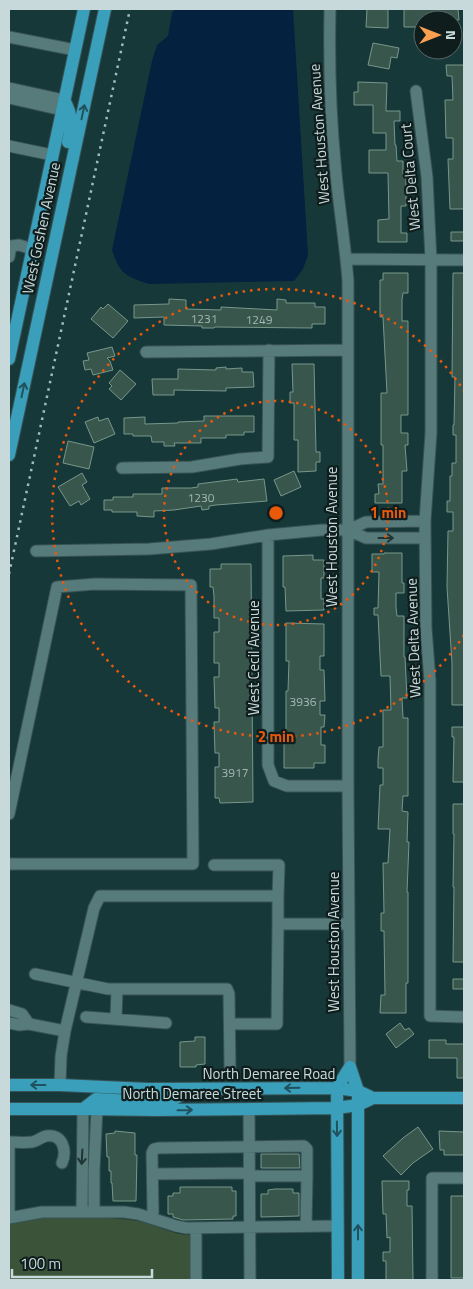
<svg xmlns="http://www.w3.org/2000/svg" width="473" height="1289" font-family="'Titillium Web',sans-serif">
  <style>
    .green { fill: #3b5439 }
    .water { fill: #042140 }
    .building { fill: #38564b; stroke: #78978b }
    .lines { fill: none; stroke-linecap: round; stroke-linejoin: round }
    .minor-casing { stroke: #385355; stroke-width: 13 }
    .major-casing { stroke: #385355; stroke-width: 14 }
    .minor { stroke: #577a7b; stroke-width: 11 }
    .major { stroke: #399fbb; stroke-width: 12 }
    .rail { stroke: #a5babb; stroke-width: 2.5; stroke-dasharray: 2.5 5; stroke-linecap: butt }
    .oneway { stroke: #20515c }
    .oneway2 { stroke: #213434 }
    .ring { fill: none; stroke: #e8590c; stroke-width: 2.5; stroke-dasharray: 2.5 5 }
    .labels { text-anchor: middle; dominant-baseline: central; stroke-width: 4.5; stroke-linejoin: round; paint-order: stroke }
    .number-label { font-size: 12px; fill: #a3b8b6 }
    .street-label { font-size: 15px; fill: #c7d9da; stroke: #0f1d1d }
    .centre { fill: #e8590c; stroke: #0f1d1d; stroke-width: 2.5 }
    .ring-label { font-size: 15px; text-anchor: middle; font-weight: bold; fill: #e8590c; stroke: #0f1d1d; stroke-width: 4.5; stroke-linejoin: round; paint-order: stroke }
  </style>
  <rect width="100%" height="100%" fill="#173839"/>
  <path class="green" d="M44 1217C75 1218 107 1216 138 1221 156 1224 171 1235 190 1235V1280H9V1224Z"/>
  <path class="water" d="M175 9H293L308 255 303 269 294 281 149 284C125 276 120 274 112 250L152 61 157 45 168 36 172 13Z"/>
  <path class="building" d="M367 9H388V28L366 27Z
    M404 9H458L459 20H423V27H404Z
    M373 43 399 48 397 58 391 57 389 69 368 65Z
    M446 65H464V209H450L448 159H453V138H446L445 100H453L452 76H447Z
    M358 82 387 83 386 111H400V121H394L395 145H396L397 161H403V178H406V206H401V233H407V242H378V220L389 219 388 173H369V150H386V133H373V105H354V92H358Z
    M451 232H464V241H451Z
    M383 273H408V293H403L402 300V321H408V415H401V433H408V445H405L407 471H402V503H375V494H379L378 484H383V445H381V393H387L383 317H380V280H383Z
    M453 273H464V705H452V663L447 587 448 531H453V512H447V501H450V476H452V463H456V435H453V425H454L455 377H452Z
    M169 299 186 300V309L221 310V307L277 310V299L286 300V303H315V307H325V324H312V328L215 327 214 328H202V326L164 325V317L134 318V305L169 304Z
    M108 304 128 321 113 338 91 319 101 307 103 309Z
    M112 347 115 356 107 358 110 361 113 370 93 375 91 369 85 370 83 361 89 360 87 353Z
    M292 364H314L316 452H320V462H316V471L298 472V440H294V403H290V392H293Z
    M226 367V369L242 368V372H253L254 387 226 388V391L174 390V395H153L152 379H178V369L216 370V368Z
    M120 370 136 384 121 400 109 389 112 386 109 383Z
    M204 416H254V432H244V435H226V438H201V443H174L175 446H164V442H152L151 436H133V434H124V418L145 417V424L178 423V422L204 421Z
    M98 417 99 421 108 418 115 434 94 443 85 422Z
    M68 441 94 447 89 469 63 463Z
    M294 471 301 487 281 496 274 480Z
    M82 473 87 482 82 485 90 499 81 505 79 501 70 506 58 487Z
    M237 479 238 482 264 479 267 501 216 505 209 506V509L202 510 201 506 174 510 154 511V517L137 516V512H112V510H104V500H113V497H133V494H162V488H191L198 487V484Z
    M384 553H402V583H404V593H396V607L397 616H404V657H405L407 698H402L403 718H408V796H403L402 811 408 812 407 842H409L407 892H408V983H406V1013H380L381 995H385L384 931H381V913H384L383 863H388L390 829H378L380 785H383V768H378V760L379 747H383V710H391L390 676H381L378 615H374V608H378L379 572H372V554H384Z
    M313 555V560H324V578H321V599H324V610L286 611 285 587H283V556Z
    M221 564H251L253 802 220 803 219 798H215V767H219V753H215L214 722H219V708H215L214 677H219V663H214V632H219V618H214V596L213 587H210V569H221Z
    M286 623 324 624V656H320V670H324L325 701H320V715H325L324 727H321V745H325V763H314V768H284V737H286V691H288L289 661H286Z
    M452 727H464V782H453L454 737H452Z
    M453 804H464V962H453L454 887H453L454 834H453Z
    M453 979H464V989H453Z
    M400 1023 405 1030 409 1028 414 1034 396 1048 386 1034Z
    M195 1037H205V1064L196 1065V1067H180V1042L195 1041Z
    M429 1040H446V1044H464V1078H457V1058H429Z
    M418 1127 433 1149 413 1163 401 1175 383 1156 403 1138Z
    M115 1131 135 1133V1155H137L136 1201H113L112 1183H111V1171H109V1157H107L106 1134 115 1133Z
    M439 1131 464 1132V1155H444V1150H440Z
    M261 1154H299L300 1168H261Z
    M382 1181H409V1190H407V1206H412L413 1280H386V1261H383V1252H390V1237L387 1238 386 1214H383Z
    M180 1187H232V1191H236V1216H233V1219L183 1220 173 1217V1214H168V1196H173V1193H180Z
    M275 1189H293V1193H299V1216L261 1217V1194H268V1190Z
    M451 1196H464V1278H451Z"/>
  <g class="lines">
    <g class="minor-casing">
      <path id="minor" d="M330 9C329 60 330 111 335 162 338 202 345 241 348 281V786L350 1067
        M9 37 75 50
        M9 88 64 100
        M416 91 427 177 431 260V433L425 521 426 628 430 681V1016L464 1017
        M9 98 62 110
        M9 146 52 155
        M9 257 11 246 19 245 32 249
        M346 259 464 260
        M146 352 348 350
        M122 468 192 467 240 459 268 457 269 350
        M348 530 366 522 425 521
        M268 535V765L274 781 287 786H348
        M36 551 149 549 211 544 268 535 322 530H348L366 538H425
        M9 814 57 587 95 584 191 585 193 864H9
        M214 865H279L278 896
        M35 974 108 989H227L229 994 230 1067
        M9 1010 22 1014 29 1024
        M86 1017 166 1023
        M116 1019 117 989
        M9 1023 19 1025 29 1024 65 1031 61 1056 60 1085
        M230 1024H277L278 924
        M65 1031 94 908 100 896H278V924H349
        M249 1109 250 1280
        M153 1174 250 1173
        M250 1176H307L306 1226
        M82 1212 83 1109
        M94 1212V1170L97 1109
        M9 1218 42 1212H124L138 1214 176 1226 186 1228 338 1226
        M9 1218V1142C17 1142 25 1143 32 1142 38 1141 41 1137 46 1136 63 1133 67 1151 62 1163
        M151 1218 153 1212 152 1153 154 1149 159 1148 304 1146 307 1149V1176
        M196 1228V1280
        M432 1280V1178H464"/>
    </g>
    <g class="major-casing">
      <path id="major" d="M64 100C73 116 72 125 68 142
        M9 359 84 9
        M9 455 105 9
        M350 1067 358 1091V1280
        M9 1085H60L148 1089 337 1088 358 1091 373 1098H464
        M9 1109H83L156 1110 337 1108 358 1105 373 1098
        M83 1109 96 1099 131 1101 172 1100 191 1089
        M338 1280 337 1088 350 1067"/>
    </g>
    <use href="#minor" class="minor"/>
    <use href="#major" class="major"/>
    <path class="rail" d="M9 574 130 9"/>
  </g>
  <defs><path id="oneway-shaft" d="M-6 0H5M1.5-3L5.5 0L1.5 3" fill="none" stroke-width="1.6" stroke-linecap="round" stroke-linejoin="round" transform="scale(1.25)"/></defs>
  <g class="oneway">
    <use href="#oneway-shaft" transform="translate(83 112) rotate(-78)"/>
    <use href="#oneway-shaft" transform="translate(23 390) rotate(-78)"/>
    <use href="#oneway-shaft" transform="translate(38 1085) rotate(-180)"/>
    <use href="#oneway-shaft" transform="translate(292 1088) rotate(179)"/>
    <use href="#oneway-shaft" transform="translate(185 1110) rotate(-1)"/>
    <use href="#oneway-shaft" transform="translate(337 1129) rotate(89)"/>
    <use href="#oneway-shaft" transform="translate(358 1232) rotate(-90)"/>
  </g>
  <g class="oneway2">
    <use href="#oneway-shaft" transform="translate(386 538)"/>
    <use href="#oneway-shaft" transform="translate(82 1157) rotate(93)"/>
  </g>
  <g class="ring">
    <circle cx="276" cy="513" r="112"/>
    <path d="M464 635A224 224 0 1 1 464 391"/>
  </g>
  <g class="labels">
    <g class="number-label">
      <text x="204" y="318">1231</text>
      <text x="259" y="319">1249</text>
      <text x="201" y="497">1230</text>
      <text x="303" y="701">3936</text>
      <text x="235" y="772">3917</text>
    </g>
    <g class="street-label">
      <text transform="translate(319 134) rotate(-94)">West Houston Avenue</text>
      <text transform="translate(410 177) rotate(-95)">West Delta Court</text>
      <text transform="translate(41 228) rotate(-78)">West Goshen Avenue</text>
      <text transform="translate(331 537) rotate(-90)">West Houston Avenue</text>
      <text transform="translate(413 638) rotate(-92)">West Delta Avenue</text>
      <text transform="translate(253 658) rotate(-90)">West Cecil Avenue</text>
      <text transform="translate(333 942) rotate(-90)">West Houston Avenue</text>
      <text x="269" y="1073">North Demaree Road</text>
      <text x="192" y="1093">North Demaree Street</text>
    </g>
  </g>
  <circle cx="276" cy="513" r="8" class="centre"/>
  <g class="ring-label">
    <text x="388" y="518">1 min</text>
    <text x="276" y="742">2 min</text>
  </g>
  <rect width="473" height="1289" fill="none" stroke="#c7d9da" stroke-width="20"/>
  <g transform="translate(438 35) rotate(90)"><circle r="24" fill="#0f1d1d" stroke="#596869"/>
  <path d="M0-4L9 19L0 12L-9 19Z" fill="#fa9f4f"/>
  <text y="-8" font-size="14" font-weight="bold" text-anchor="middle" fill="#c7d9da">N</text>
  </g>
  <path d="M12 1269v8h140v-8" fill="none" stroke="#c7d9da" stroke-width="2.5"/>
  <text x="20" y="1269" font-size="15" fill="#c7d9da" stroke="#0f1d1d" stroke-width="4" paint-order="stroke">100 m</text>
</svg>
